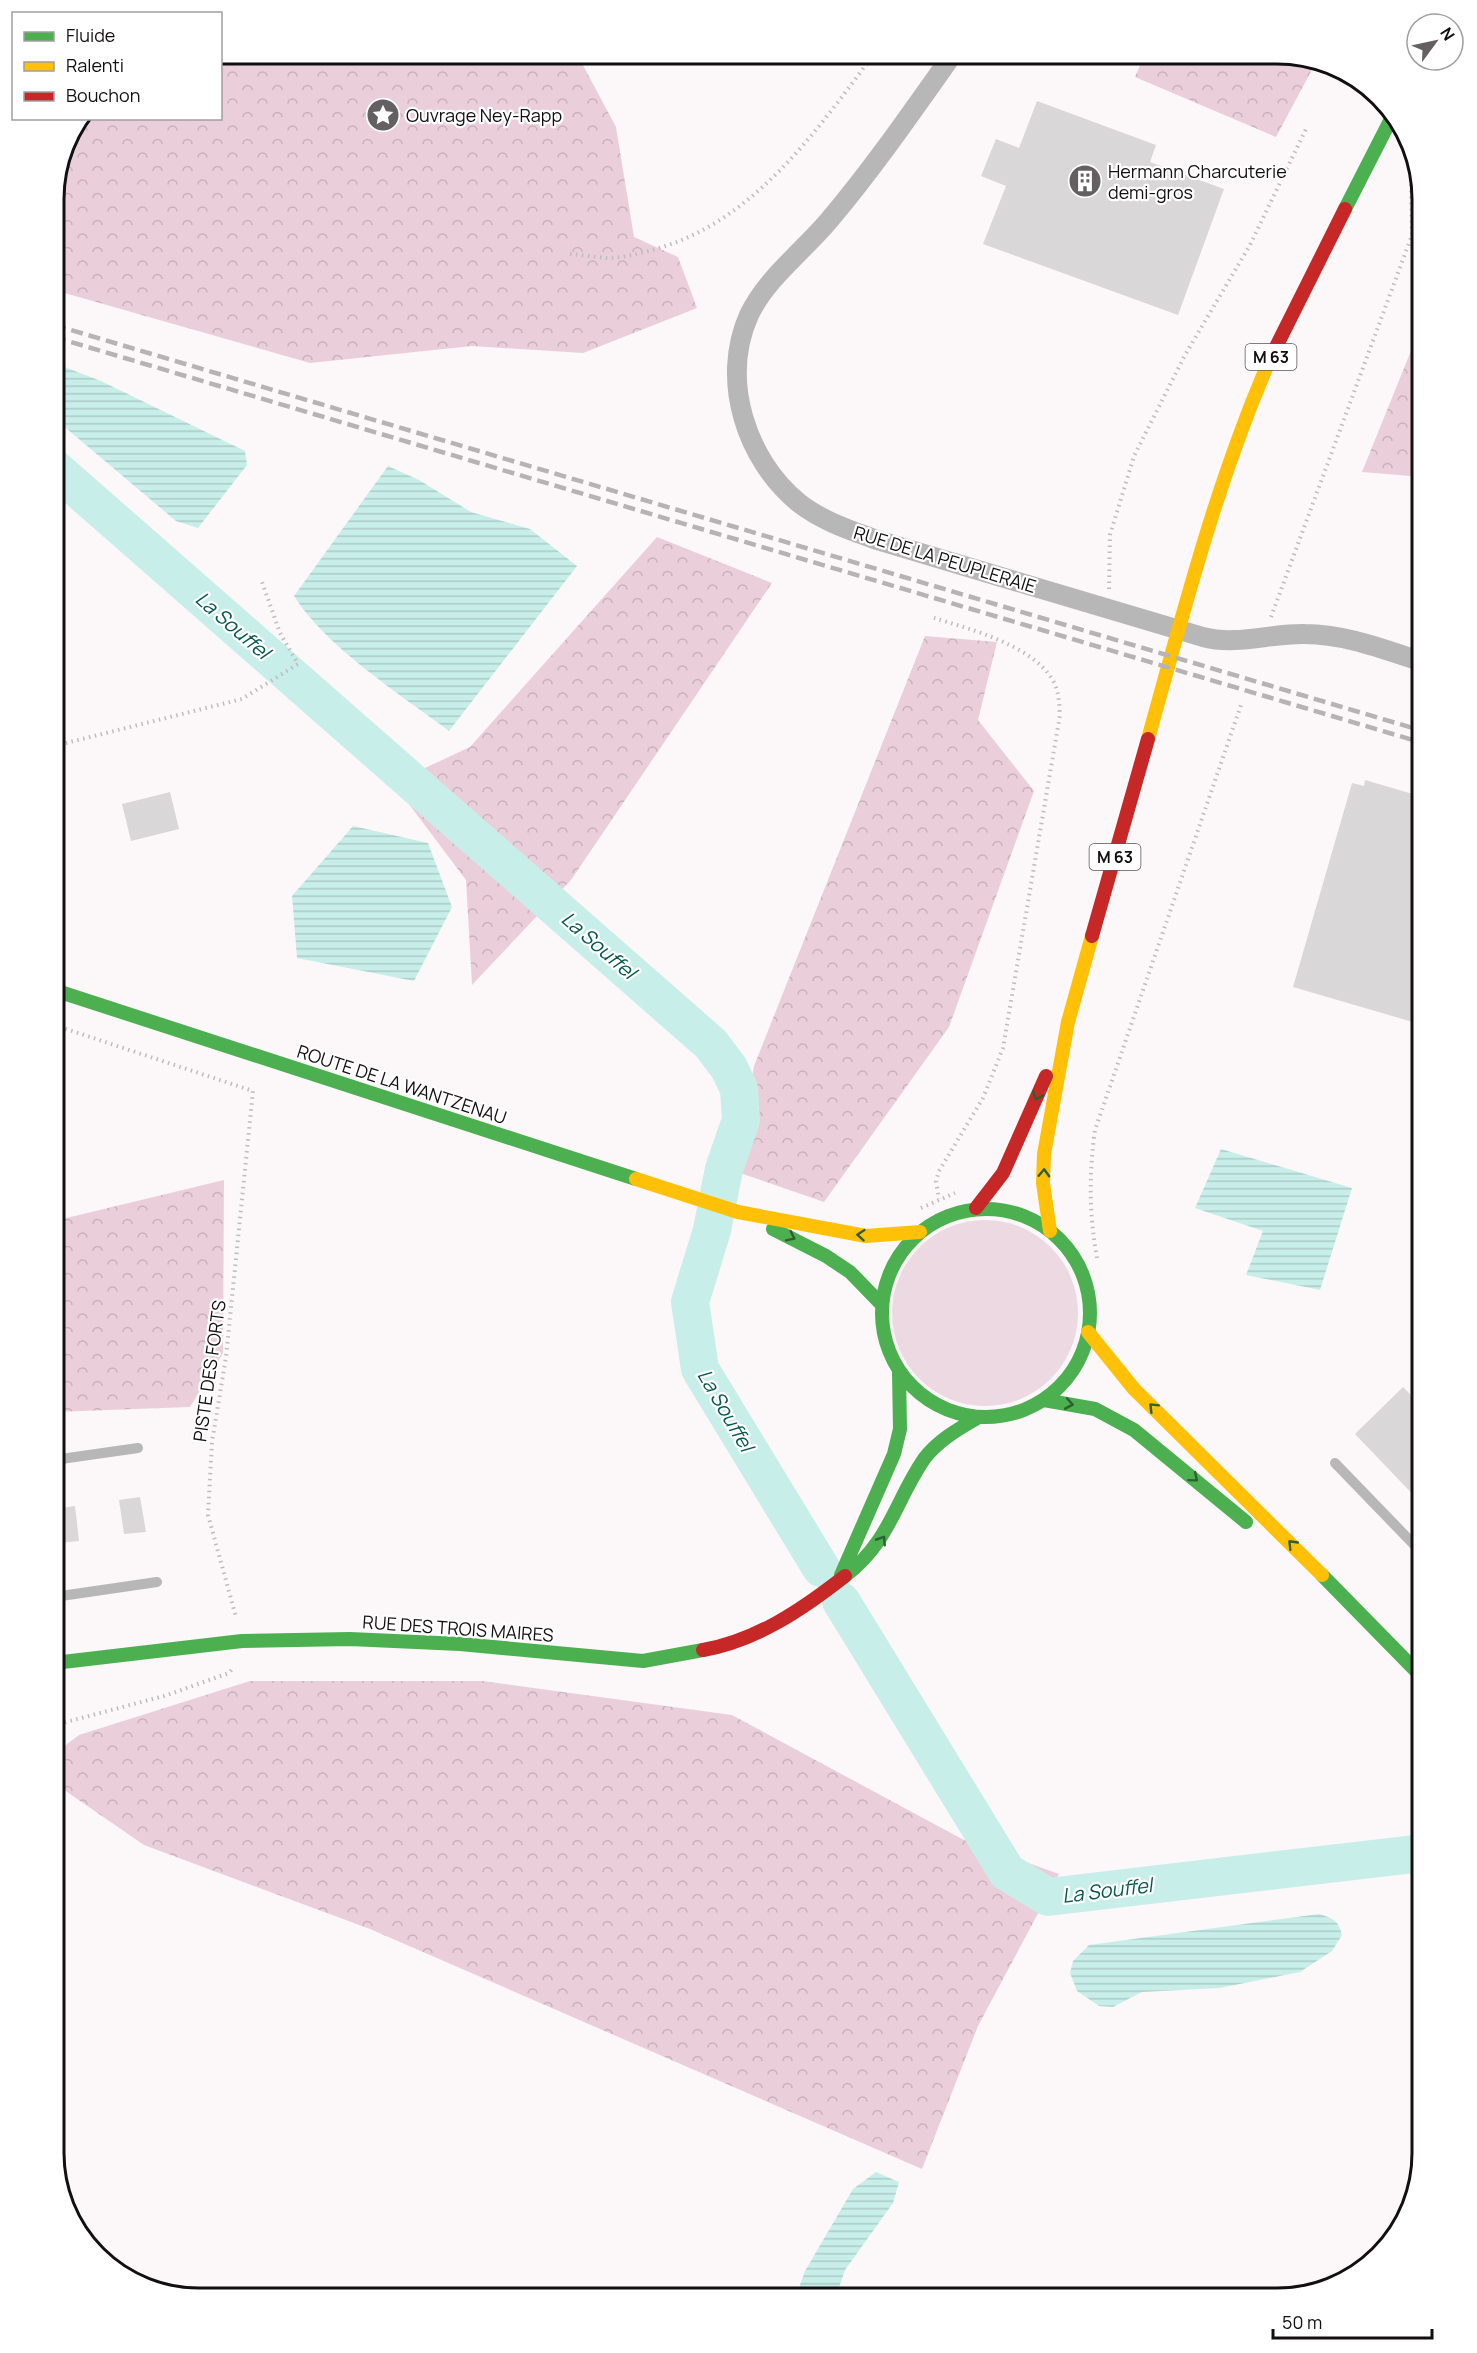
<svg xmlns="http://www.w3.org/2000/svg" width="1477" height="2353" font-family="Manrope,sans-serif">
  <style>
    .grass { fill: #edd9e1 }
    .forest { fill: url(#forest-crowns) }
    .water { fill: url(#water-rules) }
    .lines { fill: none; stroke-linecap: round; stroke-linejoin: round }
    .river { stroke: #c8eee9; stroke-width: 38 }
    .building { fill: #dad7d8 }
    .path { stroke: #bebcbd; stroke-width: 4; stroke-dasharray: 1.5 4.5; stroke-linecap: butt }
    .lane { stroke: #b8b7b8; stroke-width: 10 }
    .street { stroke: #b8b7b8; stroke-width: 20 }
    .fast { stroke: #4caf50; stroke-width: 14 }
    .slow { stroke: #ffc107; stroke-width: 14 }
    .jam { stroke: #c62828; stroke-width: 14 }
    .rail { stroke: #b5b3b4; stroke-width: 4.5; stroke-dasharray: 12 6; stroke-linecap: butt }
    .oneway { stroke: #2f5f30 }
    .labels { text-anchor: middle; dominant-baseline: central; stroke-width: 4.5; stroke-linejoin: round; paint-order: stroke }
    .shield { fill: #fff; stroke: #595758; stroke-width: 1.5 }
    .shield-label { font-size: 16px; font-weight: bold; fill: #120f10 }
    .poi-label { font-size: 18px; fill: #120f10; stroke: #fff; text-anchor: start }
    .street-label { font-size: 18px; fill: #120f10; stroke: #fff }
    .water-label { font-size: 20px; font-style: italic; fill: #075751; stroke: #fff }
    .rim { fill: none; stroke: #120f10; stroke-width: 3 }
  </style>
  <defs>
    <pattern id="forest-crowns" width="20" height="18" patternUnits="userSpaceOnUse" patternTransform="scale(1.5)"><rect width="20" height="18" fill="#eacfda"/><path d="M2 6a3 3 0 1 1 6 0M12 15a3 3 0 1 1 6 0" fill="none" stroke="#c8b1ba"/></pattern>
    <pattern id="water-rules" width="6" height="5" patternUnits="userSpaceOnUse" patternTransform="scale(1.5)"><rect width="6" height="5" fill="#c8eee9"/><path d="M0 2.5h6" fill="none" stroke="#abcbc7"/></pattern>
  </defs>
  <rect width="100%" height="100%" fill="#fcf7f9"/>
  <path class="grass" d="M892 1313a93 93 0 1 1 186 0a93 93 0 1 1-186 0Z"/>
  <path class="forest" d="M221 54H577L616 127 634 237 678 257 697 308 583 353 472 346 310 363 54 290V190L65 143 82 119 220 118Z
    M1145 54H1288L1315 64 1276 137 1135 77Z
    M1423 321V477L1362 472Z
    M657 537 772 583 571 880 472 985 466 880 393 783 470 747Z
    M925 636 997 642 978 720 1034 791 949 1027 824 1202 737 1172 754 1066Z
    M224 1180 223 1353 190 1407 54 1412V1221Z
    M250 1681H483L732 1715 962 1839 1059 1874 978 2026 922 2169 370 1929 144 1845 54 1783V1754L79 1735Z"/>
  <path class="water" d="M54 363 101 381 245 451 247 465 198 528 176 521 54 418Z
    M388 466 419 480 471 512 530 529 577 566 449 731C401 695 326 647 294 596Z
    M353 826 428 843 452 907 414 981 297 958 292 896Z
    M1221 1149 1352 1188 1320 1290 1246 1275 1263 1231 1195 1208Z
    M1319 1914C1333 1918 1339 1921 1342 1935L1332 1951 1300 1972 1220 1988 1142 1992 1113 2007 1099 2006 1077 1991 1070 1973 1073 1961 1089 1945Z
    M876 2172 899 2182 893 2203 845 2270 835 2299H795L805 2271 853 2189Z"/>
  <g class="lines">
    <path class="river" d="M54 468 711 1044 729 1068 739 1089 741 1120 724 1169 712 1230 690 1302 700 1369 821 1568
      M841 1601 1007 1872 1048 1897 1423 1853"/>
  </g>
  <path class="building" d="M1037 101 1156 145 1150 162 1224 189 1178 315 983 244 1006 186 981 176 996 139 1019 148Z
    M1365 780 1423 797V1025L1293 987 1352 783 1364 786Z
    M170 792 179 829 131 841 122 804Z
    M1403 1387 1423 1407V1505L1355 1434Z
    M140 1497 146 1532 124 1534 119 1500Z
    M75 1506 79 1541 58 1543 54 1509Z"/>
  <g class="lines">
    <path class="path" d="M570 254C582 255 595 257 607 258 622 258 637 254 652 250 752 224 815 133 874 54
      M1109 589 1110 535 1134 456 1185 355 1250 245 1306 129
      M1271 617 1412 235 1411 186 1415 167
      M934 618C970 629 1031 645 1052 679 1059 690 1059 702 1060 715L1003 1048 983 1098 939 1171 936 1181 939 1199
      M54 746 242 699 298 664 280 633 262 582
      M54 1025 253 1091 226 1357 212 1442 208 1515 236 1617
      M921 1208 955 1193
      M1097 1258C1089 1214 1089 1174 1095 1130L1242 702
      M54 1728 66 1722 164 1696 229 1673 234 1667"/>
    <path class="lane" d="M54 1460 138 1448
      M1335 1463 1423 1554
      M54 1597 157 1582"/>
    <path class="street" d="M953 54C914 109 874 167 831 218 805 250 767 277 749 315 720 380 746 460 799 503 822 521 850 530 877 540L1203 637C1237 646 1271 633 1305 634 1345 634 1385 650 1423 662"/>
    <path class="fast" d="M1345 209 1392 117
      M54 990 636 1179
      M882 1313a104 104 0 1 1 208 0a104 104 0 1 1-208 0Z
      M773 1229 826 1256 850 1272 882 1305
      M1044 1400 1095 1409 1134 1430 1246 1522
      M841 1575 894 1454 900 1429 899 1372
      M1322 1575 1423 1678
      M845 1576C891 1540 894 1503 924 1459 938 1440 960 1428 979 1417
      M54 1663 242 1641 350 1639 460 1644 643 1661 703 1650"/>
    <path class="slow" d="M1148 739C1184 610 1217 480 1271 357
      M636 1179 738 1212 866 1236 920 1232
      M1050 1231 1043 1183 1044 1154 1068 1022 1092 936
      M1088 1332 1134 1389 1322 1575"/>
    <path class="jam" d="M1271 357 1345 209
      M1092 936 1148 739
      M976 1208 1003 1173 1046 1076
      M703 1650C756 1641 803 1609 845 1576"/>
    <path class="rail" d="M54 325 1423 731
      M54 337 1423 743"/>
  </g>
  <defs><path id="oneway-chevron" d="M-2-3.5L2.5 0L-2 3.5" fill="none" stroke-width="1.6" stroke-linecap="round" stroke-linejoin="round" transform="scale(1.5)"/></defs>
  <g class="oneway">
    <use href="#oneway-chevron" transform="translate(1037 1096) rotate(113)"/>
    <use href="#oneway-chevron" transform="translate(1044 1173) rotate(-88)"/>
    <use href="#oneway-chevron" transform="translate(861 1235) rotate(-175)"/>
    <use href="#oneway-chevron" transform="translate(791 1237) rotate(26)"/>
    <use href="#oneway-chevron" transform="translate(1069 1404) rotate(10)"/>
    <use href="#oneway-chevron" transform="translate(1153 1407) rotate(-135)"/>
    <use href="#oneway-chevron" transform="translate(1194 1478) rotate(40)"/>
    <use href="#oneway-chevron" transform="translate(882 1540) rotate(-57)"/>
    <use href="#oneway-chevron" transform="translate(1292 1544) rotate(-134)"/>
  </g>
  <defs>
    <g id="sight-disc" transform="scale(1.725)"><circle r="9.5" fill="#646062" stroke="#fff"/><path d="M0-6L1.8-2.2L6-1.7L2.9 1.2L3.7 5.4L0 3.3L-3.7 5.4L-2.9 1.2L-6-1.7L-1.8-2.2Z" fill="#fff"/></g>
    <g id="building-disc" transform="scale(1.725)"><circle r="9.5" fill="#646062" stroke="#fff"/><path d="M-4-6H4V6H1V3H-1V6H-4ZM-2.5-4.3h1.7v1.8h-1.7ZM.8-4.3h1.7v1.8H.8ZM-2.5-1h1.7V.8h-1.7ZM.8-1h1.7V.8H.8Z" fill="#fff"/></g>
  </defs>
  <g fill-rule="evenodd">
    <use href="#sight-disc" x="383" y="115"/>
    <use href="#building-disc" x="1085" y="181"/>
  </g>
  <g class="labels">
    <g class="shield">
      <rect x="1245.5" y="344" width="51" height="26" rx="4.5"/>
      <rect x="1089.5" y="844" width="51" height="26" rx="4.5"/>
    </g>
    <g class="shield-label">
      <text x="1271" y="357">M 63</text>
      <text x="1115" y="857">M 63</text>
    </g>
    <g class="poi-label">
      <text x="406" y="115">Ouvrage Ney-Rapp</text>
      <text x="1108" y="171">Hermann Charcuterie<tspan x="1108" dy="21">demi-gros</tspan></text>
    </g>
    <g class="street-label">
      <text transform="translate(945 559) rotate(17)">RUE DE LA PEUPLERAIE</text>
      <text transform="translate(402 1084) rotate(18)">ROUTE DE LA WANTZENAU</text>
      <text transform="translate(209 1371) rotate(-82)">PISTE DES FORTS</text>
      <text transform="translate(458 1628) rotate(4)">RUE DES TROIS MAIRES</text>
    </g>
    <g class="water-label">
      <text transform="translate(233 625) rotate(41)">La Souffel</text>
      <text transform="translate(599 945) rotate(41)">La Souffel</text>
      <text transform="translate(726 1410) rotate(60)">La Souffel</text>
      <text transform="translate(1107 1890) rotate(-7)">La Souffel</text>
    </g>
  </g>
  <path d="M0 0H1477V2353H0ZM199 64H1277A135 135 0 0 1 1412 199V2153A135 135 0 0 1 1277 2288H199A135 135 0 0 1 64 2153V199A135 135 0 0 1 199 64Z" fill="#fff" fill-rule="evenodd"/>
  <path class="rim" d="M199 64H1277A135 135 0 0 1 1412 199V2153A135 135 0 0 1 1277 2288H199A135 135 0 0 1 64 2153V199A135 135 0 0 1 199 64Z"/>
  <rect x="12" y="12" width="210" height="108" fill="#ffffff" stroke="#a09f9f" stroke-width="1.5"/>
  <rect x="24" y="32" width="30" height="9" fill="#4caf50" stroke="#a09f9f" stroke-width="1.5"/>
  <text x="66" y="42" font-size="18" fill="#120f10">Fluide</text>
  <rect x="24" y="62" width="30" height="9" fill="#ffc107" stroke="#a09f9f" stroke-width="1.5"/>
  <text x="66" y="72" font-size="18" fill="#120f10">Ralenti</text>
  <rect x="24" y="92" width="30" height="9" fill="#c62828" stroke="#a09f9f" stroke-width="1.5"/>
  <text x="66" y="102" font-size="18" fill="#120f10">Bouchon</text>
  <g transform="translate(1435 42) rotate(57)"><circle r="28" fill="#ffffff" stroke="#a09f9f" stroke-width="1.5"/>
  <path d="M0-4.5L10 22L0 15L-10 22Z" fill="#646062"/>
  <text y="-9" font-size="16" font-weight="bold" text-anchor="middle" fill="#120f10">N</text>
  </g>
  <path d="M1273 2329v9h159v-9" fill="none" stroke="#120f10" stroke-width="3"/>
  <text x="1282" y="2329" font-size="18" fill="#120f10" stroke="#ffffff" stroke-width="4.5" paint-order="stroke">50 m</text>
</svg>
